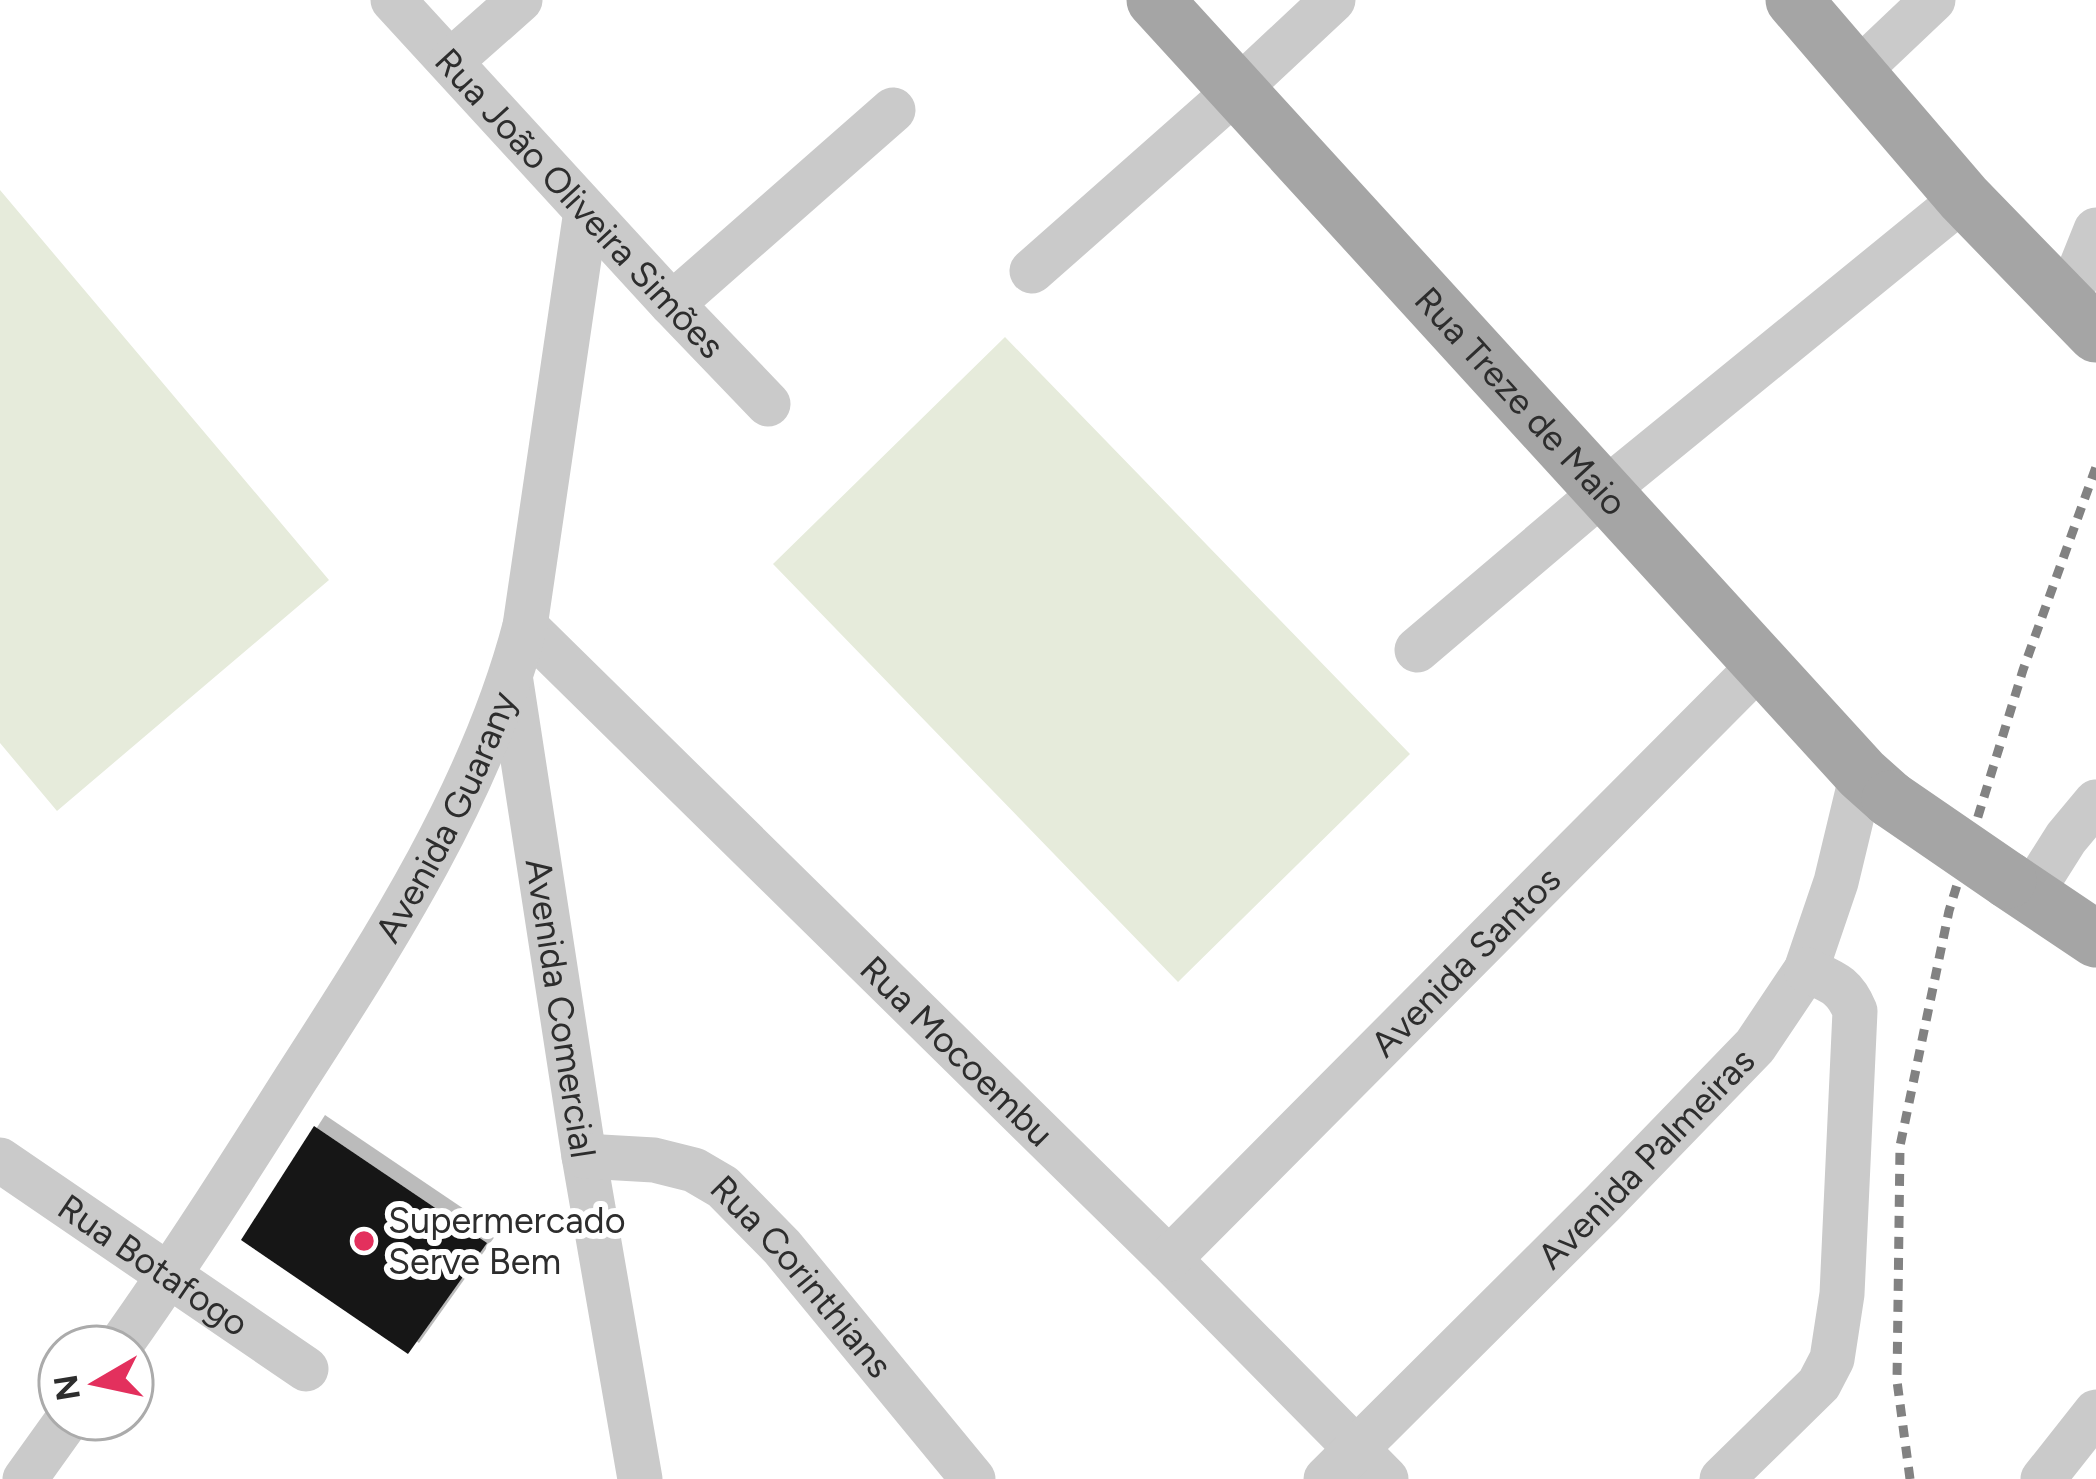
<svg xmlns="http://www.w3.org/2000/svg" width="2096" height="1479" font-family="Figtree,sans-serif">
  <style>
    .green { fill: #e6ebdb }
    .building { fill: #141414; filter: url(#shadow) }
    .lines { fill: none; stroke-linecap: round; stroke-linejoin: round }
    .minor { stroke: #cacaca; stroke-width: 45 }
    .major { stroke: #a5a5a5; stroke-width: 57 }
    .rail { stroke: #828282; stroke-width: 9; stroke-dasharray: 12 9; stroke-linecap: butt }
    .major-bridge { stroke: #a5a5a5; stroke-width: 57 }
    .poi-dot { fill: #e3305d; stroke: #fff; stroke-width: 4.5 }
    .labels { text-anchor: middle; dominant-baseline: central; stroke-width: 12; stroke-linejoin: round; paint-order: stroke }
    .street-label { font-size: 36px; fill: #2d2d2d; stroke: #fff }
    .poi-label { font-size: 36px; fill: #2d2d2d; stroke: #fff; text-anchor: start }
  </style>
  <defs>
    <filter id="shadow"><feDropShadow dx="11" dy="-11" stdDeviation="0" flood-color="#0004"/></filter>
  </defs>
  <rect width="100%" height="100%" fill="#fff"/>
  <path class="green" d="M0 190 329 580 57 811 0 743Z
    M1005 337 1410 754 1178 982 773 564Z"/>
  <path class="building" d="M314 1126 487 1243 408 1354 241 1240Z"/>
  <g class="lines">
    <g class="minor">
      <path id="s1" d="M393 0 672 304 768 404"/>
      <path d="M451 61 520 0"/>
      <path d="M1857 72 1933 0"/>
      <path d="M1032 271 1238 89 1333 0"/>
      <path d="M2067 302 2096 230"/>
      <path d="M672 304 893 110"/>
      <path id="s2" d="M525 626 1169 1259 1386 1479"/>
      <path d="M1417 650 1603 492 1964 198"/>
      <path id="s3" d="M511 682 584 1156 640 1479"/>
      <path d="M2030 895 2066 838 2096 802"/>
      <path id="s4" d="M584 1156 654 1160 694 1170 723 1187 782 1247 973 1479"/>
      <path id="s5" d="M0 1160 306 1369"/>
      <path id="s6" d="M1169 1259 1762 663"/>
      <path id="s7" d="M119 1347C181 1260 238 1170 295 1080 386 939 482 790 525 626L586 211"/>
      <path d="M25 1479 68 1419"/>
      <path id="s8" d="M1326 1479 1602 1204 1755 1046 1806 970 1836 882 1862 774"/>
      <path d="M1722 1479 1819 1384 1832 1359 1842 1294 1855 1011C1844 984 1832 982 1806 970"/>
      <path d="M2043 1479 2096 1412"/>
    </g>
    <g class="major">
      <path id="s9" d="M1155 0 1862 774 1890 799"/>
      <path d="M1794 0 1964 198 2096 334"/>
      <path d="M2008 880 2096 939"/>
    </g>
    <path class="rail" d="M1910 1479 1897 1381 1900 1146 1949 911 2023 670 2096 467"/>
    <path class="major-bridge" d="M1890 799 2008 880"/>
  </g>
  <circle class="poi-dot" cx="364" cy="1241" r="12"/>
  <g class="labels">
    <g class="street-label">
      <text stroke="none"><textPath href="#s1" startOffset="276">Rua João Oliveira Simões</textPath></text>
      <text stroke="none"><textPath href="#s9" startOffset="543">Rua Treze de Maio</textPath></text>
      <text stroke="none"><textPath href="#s7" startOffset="624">Avenida Guarany</textPath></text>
      <text stroke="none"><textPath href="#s6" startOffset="420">Avenida Santos</textPath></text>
      <text stroke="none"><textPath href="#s3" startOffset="330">Avenida Comercial</textPath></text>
      <text stroke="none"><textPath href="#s2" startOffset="606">Rua Mocoembu</textPath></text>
      <text stroke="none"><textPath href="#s8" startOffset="453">Avenida Palmeiras</textPath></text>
      <text stroke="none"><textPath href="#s5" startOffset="186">Rua Botafogo</textPath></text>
      <text stroke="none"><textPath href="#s4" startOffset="264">Rua Corinthians</textPath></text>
    </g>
    <g class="poi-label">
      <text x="388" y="1220">Supermercado<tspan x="388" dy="41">Serve Bem</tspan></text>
    </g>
  </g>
  <g transform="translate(96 1383) rotate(261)"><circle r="57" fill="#ffffff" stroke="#ababab" stroke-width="3"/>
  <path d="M0-9L21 45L0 30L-21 45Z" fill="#e3305d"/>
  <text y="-18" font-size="33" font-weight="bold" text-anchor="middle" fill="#2d2d2d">N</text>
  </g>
</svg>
